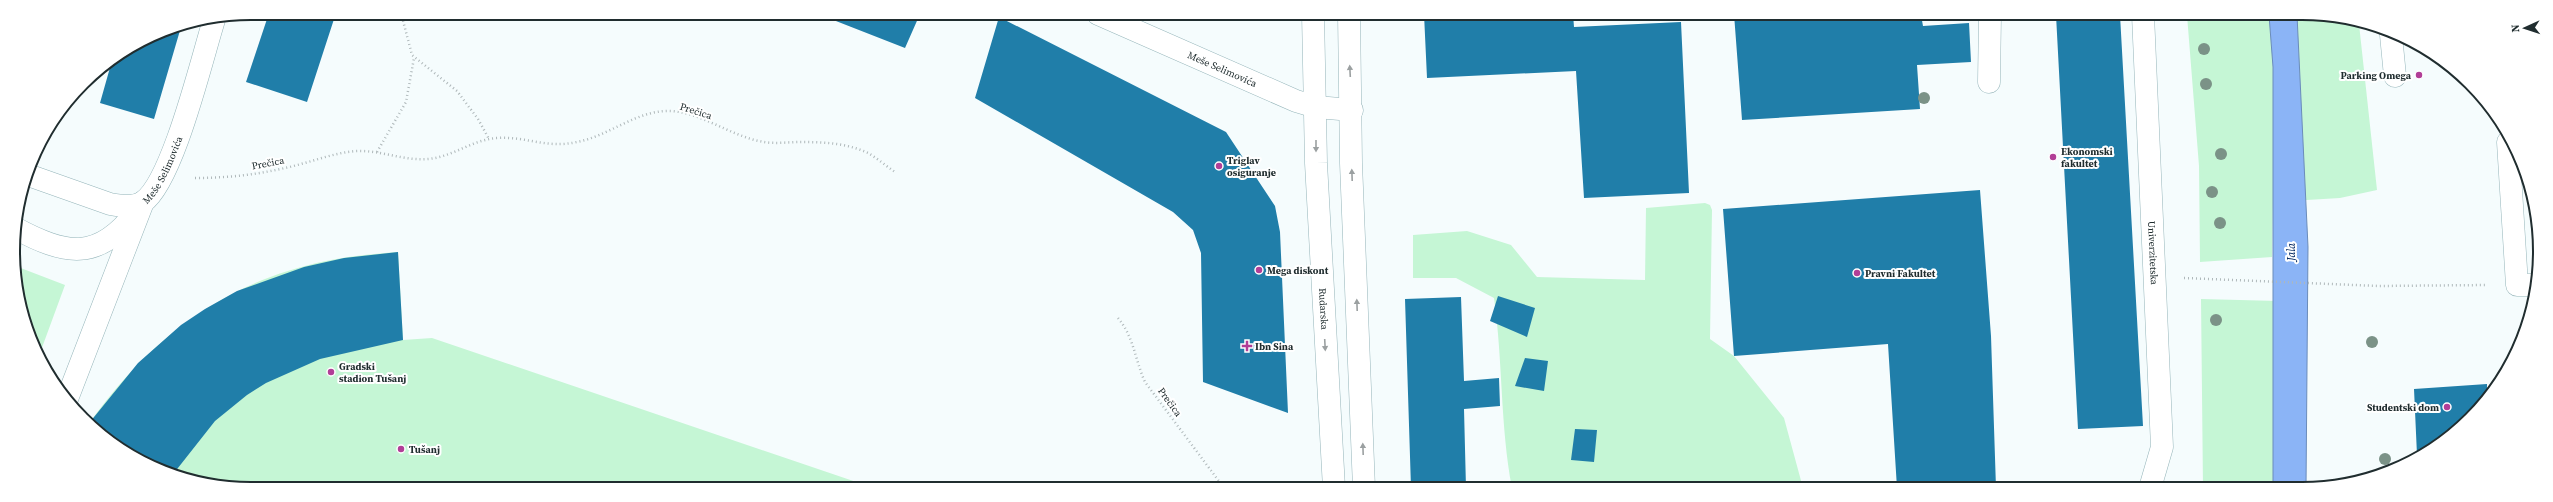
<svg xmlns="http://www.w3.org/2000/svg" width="2553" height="502" font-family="'Source Serif 4',serif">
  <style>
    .green { fill: #c5f6d5 }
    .water { fill: #8bb4f6; stroke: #6b8cba }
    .building { fill: #207ea9 }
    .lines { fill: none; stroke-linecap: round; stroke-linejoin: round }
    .minor-casing { stroke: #95b5ba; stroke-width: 23 }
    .major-casing { stroke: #95b5ba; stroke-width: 23 }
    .path { stroke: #afb8ba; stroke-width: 2.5; stroke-dasharray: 1 3; stroke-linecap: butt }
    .minor { stroke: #fff; stroke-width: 22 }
    .major { stroke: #fff; stroke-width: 22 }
    .tree { fill: #7b9287 }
    .oneway { fill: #9ba0a1 }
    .poi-dot { fill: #b13e97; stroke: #fff; stroke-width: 1.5 }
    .labels { text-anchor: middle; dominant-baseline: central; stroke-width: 4; stroke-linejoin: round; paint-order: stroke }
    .street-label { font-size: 10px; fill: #202d2f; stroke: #fff }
    .poi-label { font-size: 10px; font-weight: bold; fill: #202d2f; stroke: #fff; text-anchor: start }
    .water-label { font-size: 11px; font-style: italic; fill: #052962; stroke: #fff }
    .rim { fill: none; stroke: #202d2f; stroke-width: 2 }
  </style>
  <rect width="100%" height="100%" fill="#f5fcfd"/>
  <path class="green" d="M2187 15H2333L2359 24 2377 190 2340 198 2273 202 2272 257 2200 262 2199 166Z
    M1705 203 1710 205 1712 210 1710 339 1734 356 1784 418 1803 488H1512C1500 425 1503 361 1494 298L1456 278H1413V235L1467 231 1511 245 1537 277 1645 280 1646 208Z
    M398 252 403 340 432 338 871 487H220L146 464 90 422C150 339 224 282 326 261 349 256 374 254 398 252Z
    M18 267 65 285 40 353 26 327Z
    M2201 299 2278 301 2275 488H2203Z"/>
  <path class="water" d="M2269 15H2297L2308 247 2306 488H2273V67Z"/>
  <path class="building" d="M269 13H336L307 102 246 82Z
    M818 14H920L905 48Z
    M1424 14H1573L1574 27 1681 22 1689 193 1584 198 1576 71 1427 78Z
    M1734 14 1921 15 1923 26 1969 23 1971 62 1917 65 1920 109 1742 120Z
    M2056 15H2120L2143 426 2078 429Z
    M999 17 1226 132 1275 206 1280 232 1288 413 1203 382 1201 253 1193 230 1173 212 975 98Z
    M181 27 154 119 100 103 111 64 160 31Z
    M1980 190 1991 336 1996 488H1897L1888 344 1734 356 1723 209Z
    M398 252 403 340 320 359 266 383 247 395 215 421 174 473 146 464 90 422 138 363 181 325 205 309 237 291 304 267 344 258Z
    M1498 296 1535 308 1527 337 1490 321Z
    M1461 297 1464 381 1499 378 1500 406 1464 409 1466 488H1411L1405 299Z
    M1525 358 1548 361 1544 391 1515 386Z
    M2487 384V395L2470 419 2417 455 2414 389Z
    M1575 429 1597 430 1594 462 1571 460Z
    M1613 483 1614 488H1579V487Z"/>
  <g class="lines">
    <g class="minor-casing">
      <g id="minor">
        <path id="s1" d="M1098 14 1296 101 1316 107 1352 110"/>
        <path id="s2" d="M2143 15 2162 447 2150 488"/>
        <path d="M2391 35 2395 76"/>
        <path d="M1989 82 1990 15"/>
        <path d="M2508 142 2517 285H2537"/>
        <path id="s3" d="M28 175 110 204C121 206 134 208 143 202 173 181 202 58 214 20"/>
        <path d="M15 228C65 255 98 262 136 212"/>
        <path d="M67 399 143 202"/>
      </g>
    </g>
    <g class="major-casing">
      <g id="major">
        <path id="s4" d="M1313 14 1316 163 1334 488"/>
        <path d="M1349 14 1351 163 1364 488"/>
      </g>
    </g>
    <path class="path" d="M401 13 412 55 457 91 478 119 489 139
      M377 152 406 102 414 58
      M195 178C226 178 255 175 285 168 309 163 332 153 356 151 381 150 403 161 428 159 453 157 473 139 498 138 525 136 547 149 577 142 609 136 637 110 670 111 701 112 732 137 764 142 775 144 788 142 800 142 823 142 847 143 868 153 877 158 886 166 895 172
      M2184 278 2379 286 2487 285
      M1118 318C1134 337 1135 360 1145 382L1224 488"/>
    <use href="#minor" class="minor"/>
    <use href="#major" class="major"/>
  </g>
  <g class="tree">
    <circle cx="2204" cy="49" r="6"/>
    <circle cx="2206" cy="84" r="6"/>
    <circle cx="1924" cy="98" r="6"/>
    <circle cx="2221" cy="154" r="6"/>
    <circle cx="2212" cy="192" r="6"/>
    <circle cx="2220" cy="223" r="6"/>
    <circle cx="2216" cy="320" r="6"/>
    <circle cx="2372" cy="342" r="6"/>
    <circle cx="2385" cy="459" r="6"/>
  </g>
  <defs><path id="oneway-solid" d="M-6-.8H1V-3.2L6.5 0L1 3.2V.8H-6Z"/></defs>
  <g class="oneway">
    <use href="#oneway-solid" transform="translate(1350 71) rotate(-93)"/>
    <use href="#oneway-solid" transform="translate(1316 146) rotate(90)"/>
    <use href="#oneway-solid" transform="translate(1352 175) rotate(-92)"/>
    <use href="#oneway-solid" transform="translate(1357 305) rotate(-92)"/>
    <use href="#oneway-solid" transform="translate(1325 345) rotate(87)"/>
    <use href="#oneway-solid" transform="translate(1363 449) rotate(-92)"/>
  </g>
  <g class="poi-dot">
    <circle cx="2419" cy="75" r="4"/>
    <circle cx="2053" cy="157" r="4"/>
    <circle cx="1219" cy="166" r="4"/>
    <circle cx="1259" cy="270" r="4"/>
    <circle cx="1857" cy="273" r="4"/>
    <path d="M1245 340h4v4h4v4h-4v4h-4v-4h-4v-4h4z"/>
    <circle cx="331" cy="372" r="4"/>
    <circle cx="2447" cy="407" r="4"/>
    <circle cx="401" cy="449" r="4"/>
  </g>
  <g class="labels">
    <g class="street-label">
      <text stroke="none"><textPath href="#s1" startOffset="136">Meše Selimovića</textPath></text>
      <text transform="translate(696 111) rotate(18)">Prečica</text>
      <text transform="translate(268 163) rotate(-11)">Prečica</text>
      <text stroke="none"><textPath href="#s3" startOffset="159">Meše Selimovića</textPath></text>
      <text stroke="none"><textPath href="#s2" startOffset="238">Univerzitetska</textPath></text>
      <text stroke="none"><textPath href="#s4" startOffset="295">Rudarska</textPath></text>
      <text transform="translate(1170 402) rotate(54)">Prečica</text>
    </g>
    <g class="poi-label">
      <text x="2411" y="75" text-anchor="end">Parking Omega</text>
      <text x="2061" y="151">Ekonomski<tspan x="2061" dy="12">fakultet</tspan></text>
      <text x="1227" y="160">Triglav<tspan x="1227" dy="12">osiguranje</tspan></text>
      <text x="1267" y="270">Mega diskont</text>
      <text x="1865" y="273">Pravni Fakultet</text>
      <text x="1255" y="346">Ibn Sina</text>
      <text x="339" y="366">Gradski<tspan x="339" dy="12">stadion Tušanj</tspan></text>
      <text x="2439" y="407" text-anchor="end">Studentski dom</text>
      <text x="409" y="449">Tušanj</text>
    </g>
    <g class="water-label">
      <text transform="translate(2291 252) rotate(-90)">Jala</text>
    </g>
  </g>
  <path d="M0 0H2553V502H0ZM251 20H2302A231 231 0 0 1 2533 251V251A231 231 0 0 1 2302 482H251A231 231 0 0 1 20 251V251A231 231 0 0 1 251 20Z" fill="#fff" fill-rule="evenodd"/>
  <path class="rim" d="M251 20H2302A231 231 0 0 1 2533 251V251A231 231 0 0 1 2302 482H251A231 231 0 0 1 20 251V251A231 231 0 0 1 251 20Z"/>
  <g transform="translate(2525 28) rotate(267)" stroke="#ffffff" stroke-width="3" paint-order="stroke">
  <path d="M0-3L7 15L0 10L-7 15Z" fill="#202d2f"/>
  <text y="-6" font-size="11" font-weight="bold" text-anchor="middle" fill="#202d2f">N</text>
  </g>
</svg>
